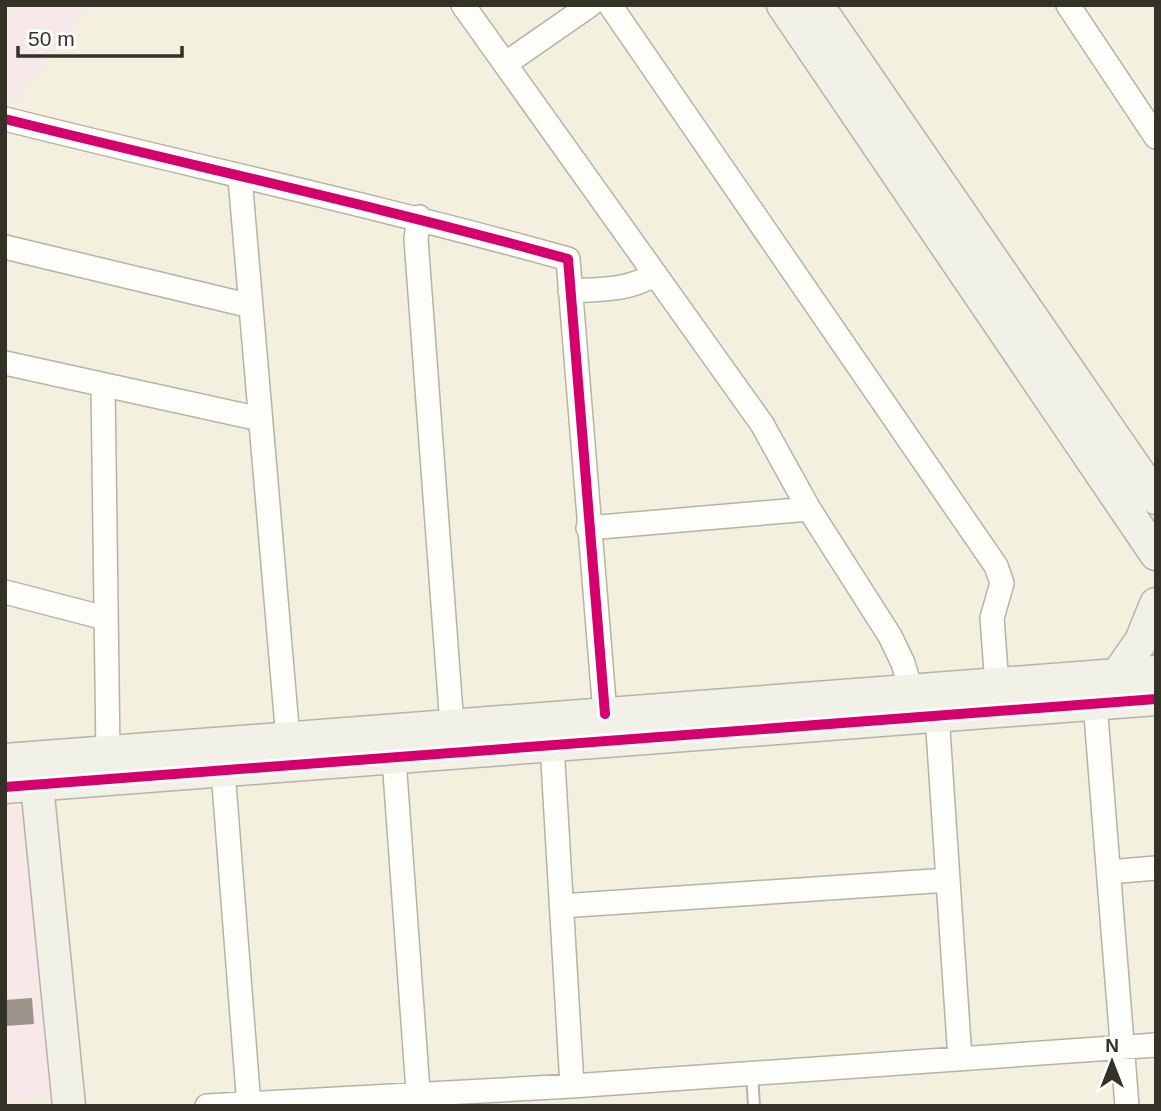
<svg xmlns="http://www.w3.org/2000/svg" width="1161" height="1111" font-family="Helvetica,sans-serif">
  <style>
    .education { fill: #f7e9e9 }
    .building { fill: #9b948b }
    .lines { fill: none; stroke-linecap: round; stroke-linejoin: round }
    .lane-casing { stroke: #b6b3a6; stroke-width: 14 }
    .street-casing { stroke: #b6b3a6; stroke-width: 26 }
    .secondary-casing { stroke: #b6b3a6; stroke-width: 35 }
    .lane { stroke: #fdfdfa; stroke-width: 10 }
    .street { stroke: #fdfdfa; stroke-width: 23 }
    .secondary { stroke: #f1f1e8; stroke-width: 32 }
    .cycleway-casing { stroke: #fff; stroke-width: 15 }
    .cycleway { stroke: #d6006c; stroke-width: 10 }
  </style>
  <rect width="100%" height="100%" fill="#f4f0df"/>
  <path class="education" d="M5 5H90L17 101 5 98Z
    M24 800 51 1097 5 1101V801Z"/>
  <path class="building" d="M32 998 34 1024 5 1026V1000Z"/>
  <g class="lines">
    <g class="lane-casing">
      <path id="lane" d="M752 1074 754 1106"/>
    </g>
    <g class="street-casing">
      <path id="street" d="M463 5 762 424 809 509 890 636 903 663 911 691
        M610 5 996 566 1002 583 992 618 997 685
        M1068 5 1156 137
        M505 64 590 5
        M5 119C193 166 382 207 568 259L605 714
        M240 178 288 739
        M419 217 416 239 452 726
        M5 247 251 306
        M570 291C602 289 628 291 655 274
        M5 363 260 419
        M103 385 108 753
        M588 528 809 509
        M5 592 105 618
        M1095 703 1127 1106
        M937 715 960 1059
        M393 745 419 1105
        M552 745 572 1086
        M223 771 249 1106
        M1109 872 1156 868
        M561 906 948 880
        M207 1106 572 1086 1156 1045"/>
    </g>
    <g class="secondary-casing">
      <path id="secondary" d="M783 5 1156 554
        M817 5 1156 498
        M1118 674 1141 641 1156 604
        M5 760 1156 672
        M37 785 69 1106
        M5 787 1156 699"/>
    </g>
    <use href="#lane" class="lane"/>
    <use href="#street" class="street"/>
    <use href="#secondary" class="secondary"/>
    <g class="cycleway-casing">
      <path id="cycleway" d="M5 119C193 166 382 207 568 259L605 714
        M5 787 1156 699"/>
    </g>
    <use href="#cycleway" class="cycleway"/>
  </g>
  <rect width="1161" height="1111" fill="none" stroke="#343126" stroke-width="14"/>
  <g transform="translate(1112 1062)" stroke="#ffffff" stroke-width="5" paint-order="stroke">
  <path d="M0-5L12 26L0 18L-12 26Z" fill="#343126"/>
  <text y="-10" font-size="19" font-weight="bold" text-anchor="middle" fill="#343126">N</text>
  </g>
  <path d="M18 46v10h164v-10" fill="none" stroke="#343126" stroke-width="3.5"/>
  <text x="28" y="46" font-size="21" fill="#343126" stroke="#ffffff" stroke-width="5" paint-order="stroke">50 m</text>
</svg>
